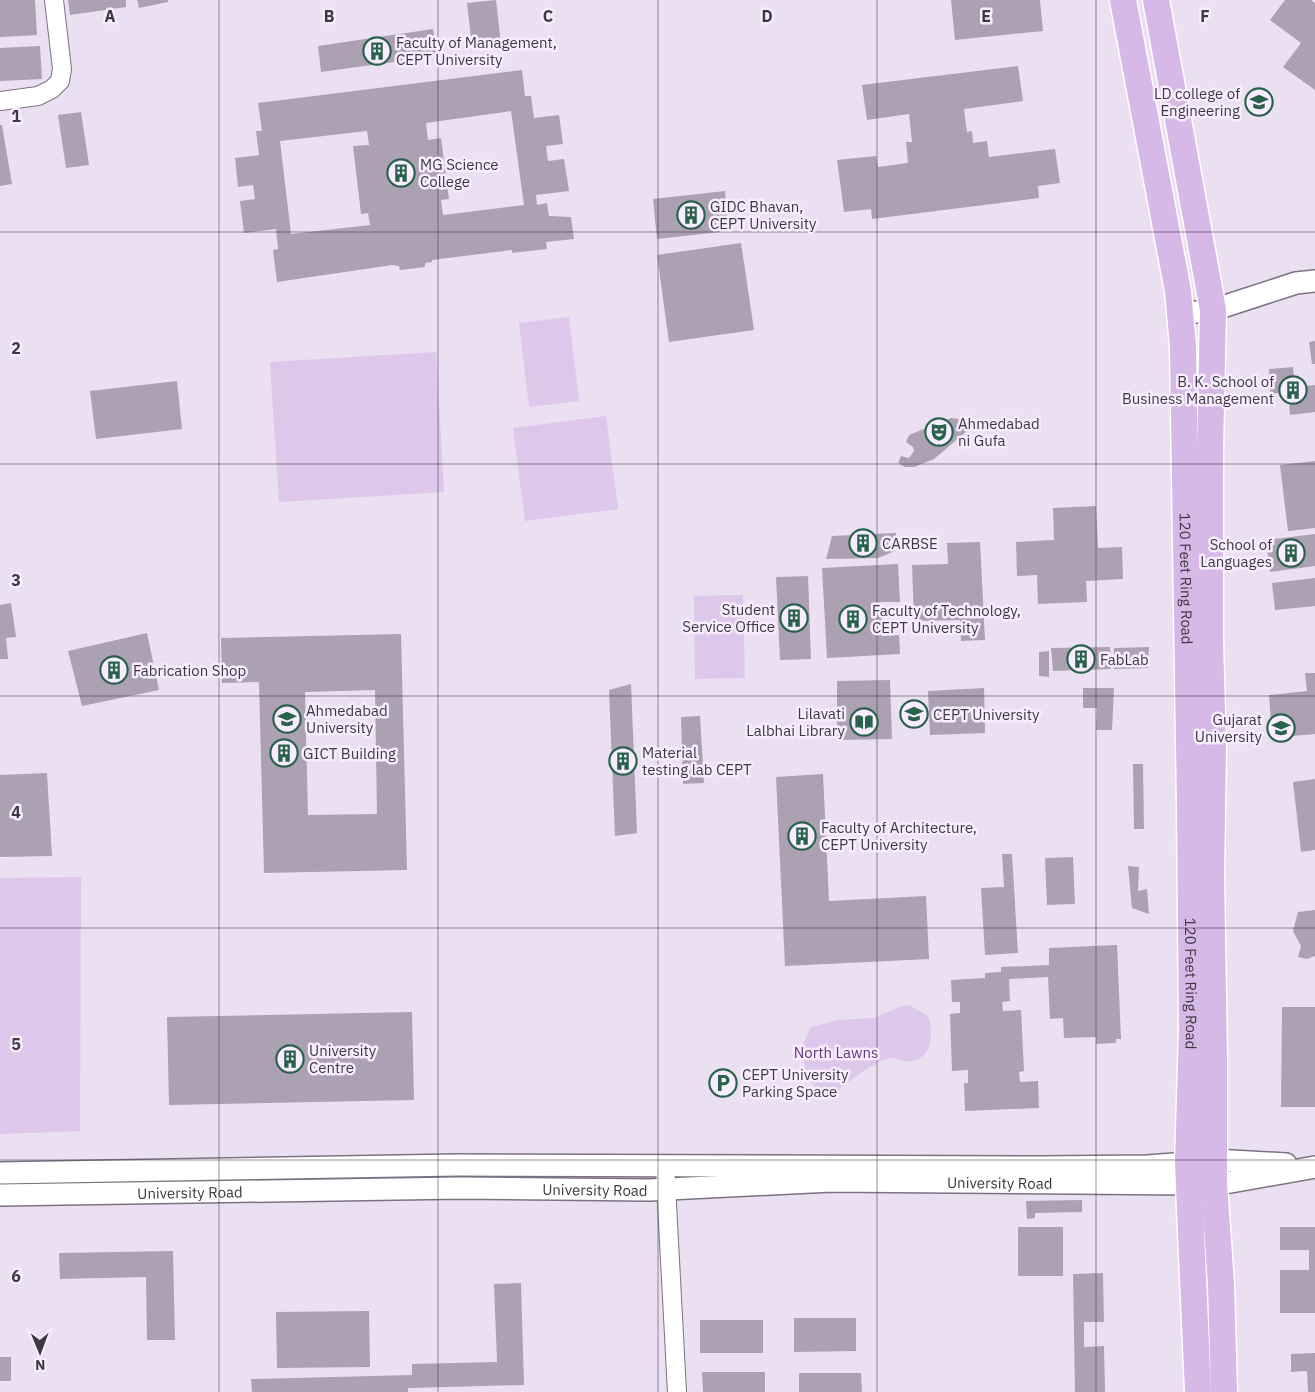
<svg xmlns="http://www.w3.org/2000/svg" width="1315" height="1392" font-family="'IBM Plex Sans',sans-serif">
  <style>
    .green { fill: #ddc7ea }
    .building { fill: #aca1b2; fill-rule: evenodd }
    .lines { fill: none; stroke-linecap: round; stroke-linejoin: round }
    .minor-casing { stroke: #7c7282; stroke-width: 20 }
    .tertiary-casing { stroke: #7c7282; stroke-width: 24 }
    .primary-casing { stroke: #fff; stroke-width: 29 }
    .minor { stroke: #fff; stroke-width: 18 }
    .tertiary { stroke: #fff; stroke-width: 21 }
    .primary { stroke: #d7b9e8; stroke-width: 26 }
    .grid { fill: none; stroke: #3e3941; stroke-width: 1; stroke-opacity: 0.55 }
    .labels { text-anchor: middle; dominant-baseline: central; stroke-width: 5; stroke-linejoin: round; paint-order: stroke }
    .poi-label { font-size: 15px; fill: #3e3941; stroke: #f8ecff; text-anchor: start }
    .street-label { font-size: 15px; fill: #3e3941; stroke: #f8ecff }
    .park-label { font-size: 15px; fill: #613577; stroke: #f8ecff }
    .grid-label { font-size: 16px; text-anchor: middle; font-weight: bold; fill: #3e3941; stroke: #f8ecff; stroke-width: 5; stroke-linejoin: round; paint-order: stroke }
  </style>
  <rect width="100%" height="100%" fill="#ebdff2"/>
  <path class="green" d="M569 317 579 401 529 407 519 323Z
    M436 352 444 492 279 502 270 362Z
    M606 416 618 509 525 521 513 428Z
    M743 595 745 678 695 679 694 596Z
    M81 877 80 1131 0 1134V878Z
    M905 1005 911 1006 928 1016C933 1033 934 1056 912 1061 904 1063 897 1057 889 1058 877 1061 845 1082 837 1092L826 1090 816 1091 805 1068 802 1046 811 1027 839 1020 874 1018Z"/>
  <path class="building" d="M0 0H35L37 35 0 37Z
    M68 0H126V7L70 15Z
    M137 0H168V2L139 8Z
    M496 0 501 44 472 47 467 3Z
    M951 0H1040L1043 31 955 40Z
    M1285 0H1311L1315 3V90L1283 67 1301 43 1270 20Z
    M433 29 437 56 321 72 318 46Z
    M40 46 42 79 0 81V48Z
    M1018 66 1023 101 964 109 967 132 972 131 973 143 987 141 989 157 1055 149 1060 183 1038 186 1039 198 872 219 871 209 844 212 837 160 876 156 878 167 908 163 906 142H912L909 114 867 120 862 85Z
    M522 70 525 96H531L534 118 559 115 563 144 546 146 548 161 564 159 569 191 536 195 537 205 547 203 549 216 571 217 574 239 546 242 547 249 512 253V250L432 260V262L425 263V267L400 270 399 266 392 265 277 282 273 250 278 249 276 229 244 233 240 201 255 199 253 185 238 187 235 158 259 155 256 131H262L258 103ZM511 111 524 205 443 215 441 200 449 199 441 138 428 140 426 123ZM367 131 369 145 353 146 361 214 368 213 370 225 291 234 280 141Z
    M81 112 89 165 66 168 58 115Z
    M0 125H2L12 184 0 186Z
    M725 191 729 231 657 239 653 199Z
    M741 243 754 330 669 342 657 255Z
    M1315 341V364H1312L1309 342Z
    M1293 367 1295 387 1315 385V412L1290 415 1288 392 1270 394 1269 369Z
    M177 381 182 429 96 439 90 391Z
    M951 418 972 421 978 423 979 427 976 430 967 431 934 459 914 467H905L898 463 901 456 909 458 914 451 913 447 906 442 909 435Z
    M1315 461V528L1288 531 1280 465Z
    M1096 506 1098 548 1122 547 1123 579 1086 581 1087 602 1038 604 1037 575 1017 576 1016 542 1054 540 1053 508Z
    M896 533 895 551 878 558 826 559 832 536Z
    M1315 534V566L1270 572 1266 540Z
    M980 542 985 640 961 641 960 620 914 621 912 565 948 564 947 543Z
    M898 564 900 602H881L882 636 899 635 900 654 827 658 822 568Z
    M808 576 811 659 780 660 776 577Z
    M1315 578V606L1275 610 1272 583Z
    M11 603 16 637 6 638 8 659H0V605Z
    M147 633 159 690 82 706 68 651Z
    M401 634 407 870 264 873 259 682 222 683 221 638ZM375 690 377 814 308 815 305 692Z
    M1110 647 1111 669 1053 671 1051 648Z
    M1149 647 1148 668 1114 669V648Z
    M1049 651V677L1039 676V652Z
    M1305 673H1315V734L1272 738 1269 695 1307 691Z
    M890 680 892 739 837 740V681Z
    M631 684 637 833 615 836 609 690Z
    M984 688 985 733 930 735 928 691Z
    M1083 688H1114L1112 730H1096L1097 708H1083Z
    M700 716 704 783 683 784 681 717Z
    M1133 764H1143L1144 829H1134Z
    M47 773 52 856 0 857V775Z
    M823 774 829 901 926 896 929 959 785 966 776 777Z
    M1315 779V850L1301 852 1293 782Z
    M1002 854H1012L1018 953 985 955 981 888 1004 887Z
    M1073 857 1075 904 1047 905 1045 858Z
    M1128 866 1139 867 1138 891 1147 889 1149 914 1132 908Z
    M1315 910V956L1307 959 1298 957 1301 946 1293 931 1298 912Z
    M1117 945 1121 1039H1116V1043L1096 1044V1037L1064 1038 1063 1018 1050 1019 1048 977 1009 979 1010 1001 1002 1002 1003 1011 1021 1010 1024 1071 1019 1072 1020 1082 1038 1081 1039 1108 965 1111 964 1083H968V1070L952 1071 950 1014 960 1013V1002H952L951 980 985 978V973L1001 972V967L1049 965V948Z
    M1282 1007H1315V1107H1281Z
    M412 1012 414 1100 169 1105 167 1017Z
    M1082 1200V1212L1035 1213V1218L1027 1219 1026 1201Z
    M1018 1227H1063V1276H1018Z
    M1280 1227H1315V1313H1280V1270H1309V1250H1280Z
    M173 1251 175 1340H147L146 1277 60 1279 59 1253Z
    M1103 1273 1104 1322H1084V1347L1104 1346 1105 1392H1075L1073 1274Z
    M521 1283 524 1385 408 1388V1392H252L251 1379 412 1375V1364L497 1362 494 1284Z
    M369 1311 370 1367 277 1368 276 1312Z
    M794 1318H856V1351L794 1352Z
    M700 1320H763V1353H700Z
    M1315 1353V1392H1308L1307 1371 1291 1372V1354Z
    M0 1357H11V1381H0Z
    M702 1372H765V1392H703Z
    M799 1373H861L862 1392H799Z"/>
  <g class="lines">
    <g class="minor-casing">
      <path id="minor" d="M0 101 38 96 52 89 60 81 62 69 54 0
        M665 1166 677 1392"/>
    </g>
    <g class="tertiary-casing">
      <g id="tertiary">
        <path d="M1180 314 1213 310 1296 283 1315 281"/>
        <path d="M1214 1160 1286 1164"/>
        <path d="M0 1173 457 1165 1043 1167 1147 1166 1188 1163"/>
        <path d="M1214 1185 1315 1167"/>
        <path id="s1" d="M0 1195 460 1188 649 1190 831 1181 1189 1184"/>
      </g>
    </g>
    <g class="primary-casing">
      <g id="primary">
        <path id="s2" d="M1123 0 1178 291 1183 346 1190 807 1192 1033 1188 1163 1198 1392"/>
        <path d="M1156 0 1213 310 1210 453V641L1213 749 1211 874 1214 1057V1185L1221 1284 1224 1392"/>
      </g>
    </g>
    <use href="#minor" class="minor"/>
    <use href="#tertiary" class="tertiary"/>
    <use href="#primary" class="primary"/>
  </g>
  <path class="grid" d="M219 0V1392M438 0V1392M658 0V1392M877 0V1392M1096 0V1392M0 232H1315M0 464H1315M0 696H1315M0 928H1315M0 1160H1315"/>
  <defs>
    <g id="building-ring" transform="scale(1.4375)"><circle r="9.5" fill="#f8ecff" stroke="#29624a" stroke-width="1.5"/><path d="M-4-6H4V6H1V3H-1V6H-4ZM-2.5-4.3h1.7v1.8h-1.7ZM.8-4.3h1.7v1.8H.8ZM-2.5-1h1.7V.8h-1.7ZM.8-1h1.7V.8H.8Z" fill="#29624a"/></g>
    <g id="university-ring" transform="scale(1.4375)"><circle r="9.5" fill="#f8ecff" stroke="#29624a" stroke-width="1.5"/><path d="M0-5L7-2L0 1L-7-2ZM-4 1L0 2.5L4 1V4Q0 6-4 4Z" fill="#29624a"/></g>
    <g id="theatre-ring" transform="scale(1.4375)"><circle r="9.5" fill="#f8ecff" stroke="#29624a" stroke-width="1.5"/><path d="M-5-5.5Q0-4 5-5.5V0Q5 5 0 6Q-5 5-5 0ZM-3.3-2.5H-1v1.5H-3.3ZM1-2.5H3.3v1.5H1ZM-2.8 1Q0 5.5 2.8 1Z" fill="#29624a"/></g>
    <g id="library-ring" transform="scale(1.4375)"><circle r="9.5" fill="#f8ecff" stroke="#29624a" stroke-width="1.5"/><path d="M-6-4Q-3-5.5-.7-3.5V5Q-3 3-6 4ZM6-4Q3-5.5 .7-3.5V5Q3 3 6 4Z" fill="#29624a"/></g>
    <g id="parking-ring" transform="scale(1.4375)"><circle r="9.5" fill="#f8ecff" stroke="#29624a" stroke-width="1.5"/><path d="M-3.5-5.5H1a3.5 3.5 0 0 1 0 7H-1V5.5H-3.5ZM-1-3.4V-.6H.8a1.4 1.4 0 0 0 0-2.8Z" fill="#29624a"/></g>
  </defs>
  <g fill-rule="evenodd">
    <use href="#building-ring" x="377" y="51"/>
    <use href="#university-ring" x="1259" y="102"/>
    <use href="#building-ring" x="401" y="173"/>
    <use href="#building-ring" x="691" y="215"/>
    <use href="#building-ring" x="1293" y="390"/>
    <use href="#theatre-ring" x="939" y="432"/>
    <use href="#building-ring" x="863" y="543"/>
    <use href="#building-ring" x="1291" y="553"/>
    <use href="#building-ring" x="794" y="618"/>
    <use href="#building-ring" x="853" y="619"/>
    <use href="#building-ring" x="1081" y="659"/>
    <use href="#building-ring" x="114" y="670"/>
    <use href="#university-ring" x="914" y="714"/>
    <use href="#university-ring" x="287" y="719"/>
    <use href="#library-ring" x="864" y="722"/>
    <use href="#university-ring" x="1281" y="728"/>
    <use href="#building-ring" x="284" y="753"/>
    <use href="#building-ring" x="623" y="761"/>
    <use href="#building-ring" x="802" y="836"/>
    <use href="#building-ring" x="290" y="1059"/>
    <use href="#parking-ring" x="723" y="1083"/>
  </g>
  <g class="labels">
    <g class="poi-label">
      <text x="396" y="42">Faculty of Management,<tspan x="396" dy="17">CEPT University</tspan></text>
      <text x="1240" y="93" text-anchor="end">LD college of<tspan x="1240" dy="17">Engineering</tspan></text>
      <text x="420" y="164">MG Science<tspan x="420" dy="17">College</tspan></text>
      <text x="710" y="206">GIDC Bhavan,<tspan x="710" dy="17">CEPT University</tspan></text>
      <text x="1274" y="381" text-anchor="end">B. K. School of<tspan x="1274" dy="17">Business Management</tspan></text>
      <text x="958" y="423">Ahmedabad<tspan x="958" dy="17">ni Gufa</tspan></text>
      <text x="882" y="543">CARBSE</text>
      <text x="1272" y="544" text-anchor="end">School of<tspan x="1272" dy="17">Languages</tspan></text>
      <text x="775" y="609" text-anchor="end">Student<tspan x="775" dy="17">Service Office</tspan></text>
      <text x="872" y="610">Faculty of Technology,<tspan x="872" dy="17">CEPT University</tspan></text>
      <text x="1100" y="659">FabLab</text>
      <text x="133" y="670">Fabrication Shop</text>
      <text x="306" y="710">Ahmedabad<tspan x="306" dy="17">University</tspan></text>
      <text x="845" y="713" text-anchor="end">Lilavati<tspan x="845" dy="17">Lalbhai Library</tspan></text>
      <text x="933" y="714">CEPT University</text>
      <text x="1262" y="719" text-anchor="end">Gujarat<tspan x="1262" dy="17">University</tspan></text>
      <text x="642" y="752">Material<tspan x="642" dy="17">testing lab CEPT</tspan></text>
      <text x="303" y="753">GICT Building</text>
      <text x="821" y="827">Faculty of Architecture,<tspan x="821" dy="17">CEPT University</tspan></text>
      <text x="309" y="1050">University<tspan x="309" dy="17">Centre</tspan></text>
      <text x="742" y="1074">CEPT University<tspan x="742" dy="17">Parking Space</tspan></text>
    </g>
    <g class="street-label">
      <text stroke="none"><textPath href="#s2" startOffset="584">120 Feet Ring Road</textPath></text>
      <text stroke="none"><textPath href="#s2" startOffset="989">120 Feet Ring Road</textPath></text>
      <text stroke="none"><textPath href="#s1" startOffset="1000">University Road</textPath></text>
      <text stroke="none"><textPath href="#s1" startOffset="595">University Road</textPath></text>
      <text stroke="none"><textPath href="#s1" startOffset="190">University Road</textPath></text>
    </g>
    <g class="park-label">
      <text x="836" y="1052">North Lawns</text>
    </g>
  </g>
  <g class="grid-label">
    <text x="110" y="22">A</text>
    <text x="329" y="22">B</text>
    <text x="548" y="22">C</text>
    <text x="767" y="22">D</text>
    <text x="986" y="22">E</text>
    <text x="1205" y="22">F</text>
    <text x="16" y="122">1</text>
    <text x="16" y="354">2</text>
    <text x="16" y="586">3</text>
    <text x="16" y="818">4</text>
    <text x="16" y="1050">5</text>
    <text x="16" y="1282">6</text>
  </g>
  <g transform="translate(40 1352) rotate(179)" stroke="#f8ecff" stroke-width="4" paint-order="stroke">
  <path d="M0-4L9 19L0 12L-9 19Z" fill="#3e3941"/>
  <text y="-8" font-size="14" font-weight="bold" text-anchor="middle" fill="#3e3941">N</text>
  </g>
</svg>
